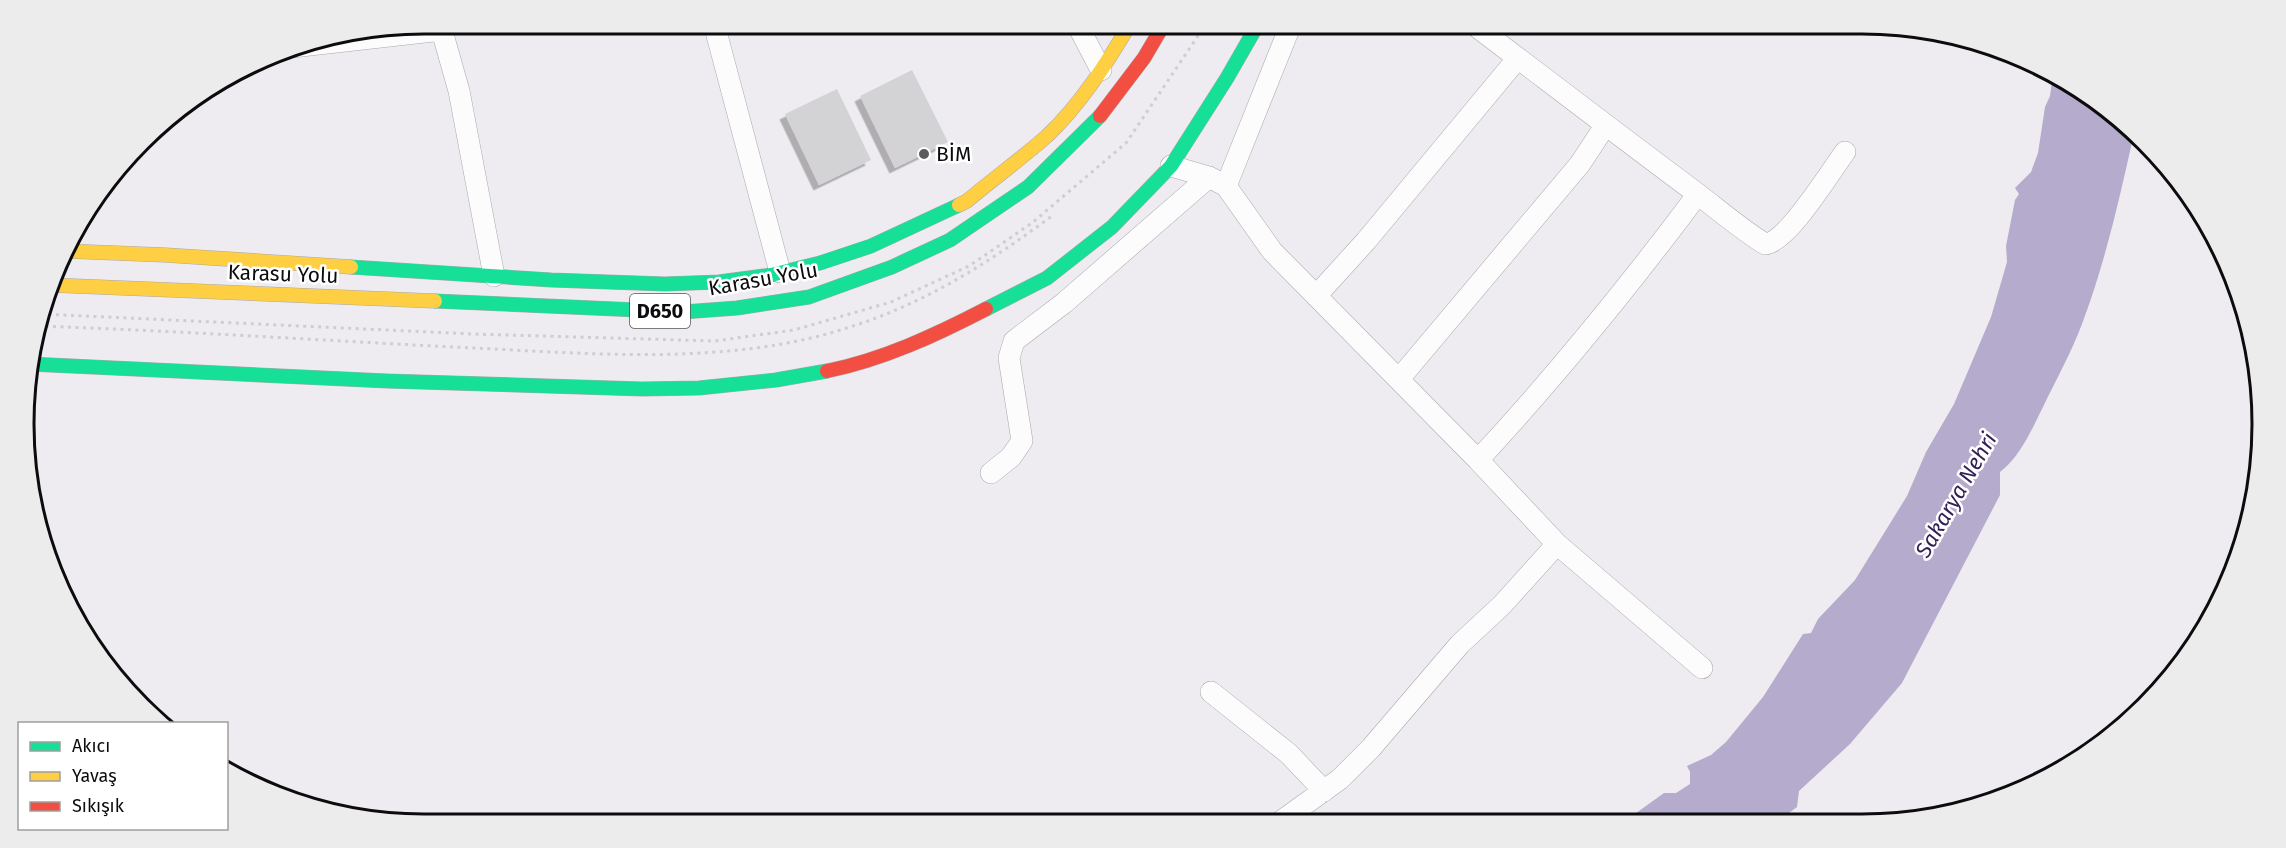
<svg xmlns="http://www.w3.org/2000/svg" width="2286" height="848" font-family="'Fira Sans',sans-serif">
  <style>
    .water { fill: #b5abcc }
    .building { fill: #d3d2d5; filter: url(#shadow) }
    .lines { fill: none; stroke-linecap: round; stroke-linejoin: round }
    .street-casing { stroke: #a9a8ab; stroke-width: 22 }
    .fast-casing { stroke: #a9a8ab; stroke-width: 15 }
    .slow-casing { stroke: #a9a8ab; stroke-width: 15 }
    .jam-casing { stroke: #a9a8ab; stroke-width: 15 }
    .path { stroke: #cecdcf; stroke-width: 3; stroke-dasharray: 3 4.5; stroke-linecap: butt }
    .street { stroke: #fcfcfd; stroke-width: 21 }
    .fast { stroke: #16e098; stroke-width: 14 }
    .slow { stroke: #ffcf43; stroke-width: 14 }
    .jam { stroke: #f24e42; stroke-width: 14 }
    .poi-dot { fill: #5b5a5d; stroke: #fff; stroke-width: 2 }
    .labels { text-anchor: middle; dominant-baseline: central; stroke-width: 5; stroke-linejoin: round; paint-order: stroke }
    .shield { fill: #fff; stroke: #555556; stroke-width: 1.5 }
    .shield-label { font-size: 20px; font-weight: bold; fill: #0c0c0e }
    .poi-label { font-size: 21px; fill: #0c0c0e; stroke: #fff; text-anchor: start }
    .street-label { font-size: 21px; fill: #0c0c0e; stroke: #fff }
    .water-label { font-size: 22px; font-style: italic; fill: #341d57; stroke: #fff }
    .rim { fill: none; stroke: #0c0c0e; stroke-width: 3 }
  </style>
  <defs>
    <filter id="shadow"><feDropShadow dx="-5.5" dy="5.5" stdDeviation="0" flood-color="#0004"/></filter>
  </defs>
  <rect width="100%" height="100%" fill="#eeecf0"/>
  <path class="water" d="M2053 74 2106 107 2134 133C2120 197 2105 263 2082 324 2071 353 2056 380 2043 407 2032 429 2020 457 2000 472V495L1902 683 1850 744 1799 791 1797 807 1778 821H1625L1664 793H1676L1690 784V772L1687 766 1711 755 1726 742 1763 697 1803 634 1811 633 1818 619 1855 580 1907 496 1926 452 1954 404 1991 317 2007 262 2006 246 2015 200 2019 194 2015 188 2031 172 2038 153 2045 107 2050 96Z"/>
  <path class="building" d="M912 70 948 142 895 168 860 96Z
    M837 89 871 160 819 185 785 114Z"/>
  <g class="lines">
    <g class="street-casing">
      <path id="street" d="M440 24 459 91 494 276
        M714 24 780 272
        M1077 24 1101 70
        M1473 24C1547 80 1621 137 1695 192 1719 210 1739 228 1765 244 1787 243 1830 172 1845 152
        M292 47 442 30
        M1171 166 1209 177 1226 186 1272 251 1478 460 1557 544 1502 605 1460 644 1371 748 1340 779 1280 822
        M1226 186 1291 24
        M1316 296 1366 241 1518 58
        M1399 379 1580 164 1605 126
        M1478 460C1556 376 1629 286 1698 194
        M991 473 1011 457 1022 441 1009 358 1014 341 1064 303 1209 177
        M1557 544 1702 668
        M1211 692 1289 754 1324 791"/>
    </g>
    <g class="fast-casing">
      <path id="fast" d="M351 267 551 280 665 284 719 282 771 275 820 263 871 246 959 205
        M435 301 683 312 737 308 809 297 892 267 950 240 1028 187 1100 116
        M986 309 1047 278 1112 227 1171 166 1227 78 1258 24
        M29 364 387 381 642 389 699 388 776 380 827 371"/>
    </g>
    <g class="slow-casing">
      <path id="slow" d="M959 205 967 201C993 179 1021 159 1047 136 1080 105 1107 63 1130 24
        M65 251 165 255 351 267
        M50 285 435 301"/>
    </g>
    <g class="jam-casing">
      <path id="jam" d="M1100 116 1144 58 1164 24
        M827 371C882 360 936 335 986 309"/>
    </g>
    <path class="path" d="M41 314 473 334 715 341 794 330 891 302 969 266 1032 223 1126 143 1206 24
      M38 326C184 331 329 341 474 348 597 354 732 366 850 327 926 303 988 263 1052 216"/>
    <use href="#street" class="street"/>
    <use href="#fast" class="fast"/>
    <use href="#slow" class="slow"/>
    <use href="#jam" class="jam"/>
  </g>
  <circle class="poi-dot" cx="924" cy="154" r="6"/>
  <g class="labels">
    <rect class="shield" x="630" y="294" width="60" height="34" rx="4.5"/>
    <g class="shield-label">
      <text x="660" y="311">D650</text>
    </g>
    <g class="poi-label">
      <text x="936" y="154">BİM</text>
    </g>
    <g class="street-label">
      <text transform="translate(283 274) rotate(2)">Karasu Yolu</text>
      <text transform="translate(763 279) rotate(-10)">Karasu Yolu</text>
    </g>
    <g class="water-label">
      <text transform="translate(1956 495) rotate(-60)">Sakarya Nehri</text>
    </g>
  </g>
  <path d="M0 0H2286V848H0ZM424 34H1862A390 390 0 0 1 2252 424V424A390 390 0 0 1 1862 814H424A390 390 0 0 1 34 424V424A390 390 0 0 1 424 34Z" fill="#ececec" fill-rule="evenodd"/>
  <path class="rim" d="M424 34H1862A390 390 0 0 1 2252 424V424A390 390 0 0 1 1862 814H424A390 390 0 0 1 34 424V424A390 390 0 0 1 424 34Z"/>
  <rect x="18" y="722" width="210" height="108" fill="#ffffff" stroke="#9e9e9f" stroke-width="1.5"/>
  <rect x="30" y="742" width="30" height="9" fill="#16e098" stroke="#9e9e9f" stroke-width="1.5"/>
  <text x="72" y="752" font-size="18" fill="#0c0c0e">Akıcı</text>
  <rect x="30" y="772" width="30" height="9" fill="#ffcf43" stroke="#9e9e9f" stroke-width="1.5"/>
  <text x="72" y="782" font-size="18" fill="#0c0c0e">Yavaş</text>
  <rect x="30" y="802" width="30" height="9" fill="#f24e42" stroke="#9e9e9f" stroke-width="1.5"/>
  <text x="72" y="812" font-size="18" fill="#0c0c0e">Sıkışık</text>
</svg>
